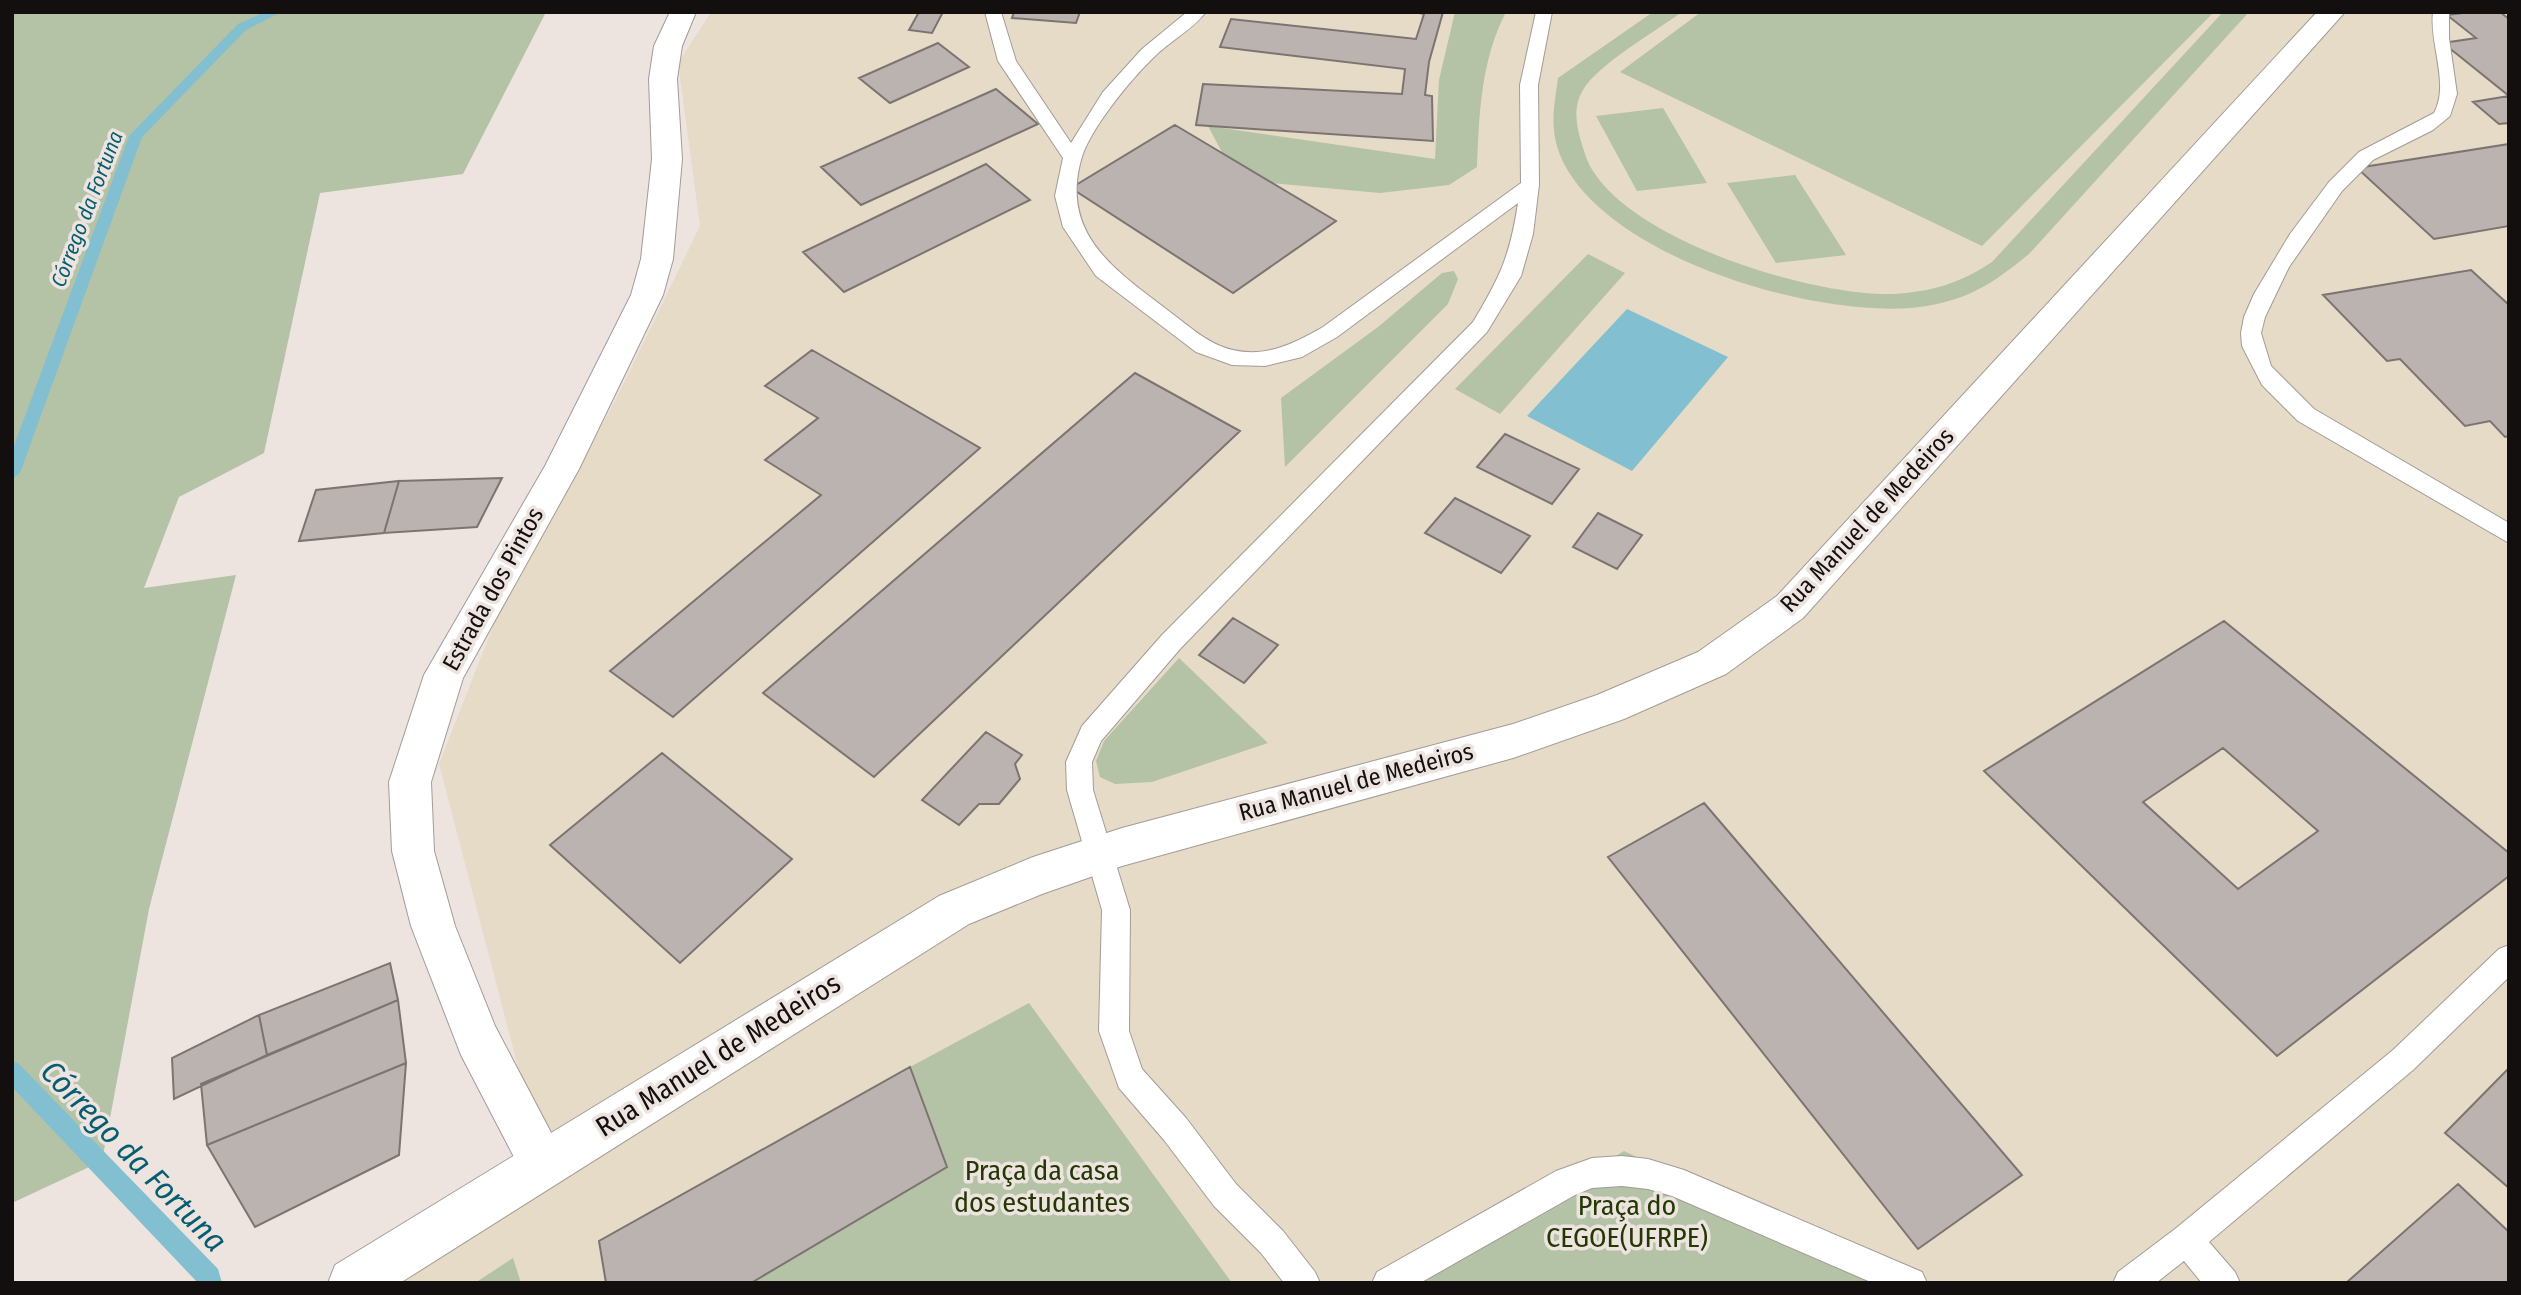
<svg xmlns="http://www.w3.org/2000/svg" width="2521" height="1295" font-family="'Fira Sans Condensed',sans-serif">
  <style>
    .education { fill: #e6dbc6 }
    .green { fill: #b4c2a6 }
    .water { fill: #82bfd1 }
    .lines { fill: none; stroke-linecap: round; stroke-linejoin: round }
    .stream { fill: #82bfd1; fill-rule: evenodd }
    .building { fill: #bbb3af; stroke: #7c7471; stroke-width: 2; fill-rule: evenodd }
    .service-casing { stroke: #a39b97; stroke-width: 2 }
    .tertiary-casing { stroke: #a39b97; stroke-width: 2 }
    .secondary-casing { stroke: #a39b97; stroke-width: 2 }
    .service { fill: #fff; fill-rule: evenodd }
    .tertiary { fill: #fff; fill-rule: evenodd }
    .secondary { fill: #fff; fill-rule: evenodd }
    .labels { text-anchor: middle; dominant-baseline: central; stroke-width: 7; stroke-linejoin: round; paint-order: stroke }
    .far-water-label { font-size: 21px; font-style: italic; fill: #075d70; stroke: #ede4e0 }
    .street-label { font-size: 24px; fill: #120f0e; stroke: #ede4e0 }
    .near-street-label { font-size: 28px; fill: #120f0e; stroke: #ede4e0 }
    .near-park-label { font-size: 28px; fill: #243804; stroke: #ede4e0 }
    .near-water-label { font-size: 32px; font-style: italic; fill: #075d70; stroke: #ede4e0 }
  </style>
  <rect width="100%" height="100%" fill="#ede4e0"/>
  <path class="education" d="M711 12H2509V1283H353L543 1163 439 764 494 624 616 399 700 226 678 63Z"/>
  <path class="green" d="M12 12H546L463 174 320 193 264 453 179 497 144 588 236 575 149 909 102 1161 12 1203Z
    M1455 12H1506C1481 60 1479 114 1477 167L1449 185 1380 193 1271 183 1223 154 1208 126 1435 159 1439 80Z
    M1653 12H1682C1656 31 1597 65 1583 90 1573 106 1576 125 1581 141 1584 151 1587 162 1593 171 1638 243 1812 296 1893 294 1931 292 1961 283 1992 262L2223 12H2249L2029 254C1998 279 1977 295 1937 304 1836 328 1589 257 1557 146 1550 122 1555 102 1558 78Z
    M1701 12H2214L1982 246 1620 72Z
    M1663 108 1707 183 1637 191 1596 116Z
    M1795 175 1846 255 1776 263 1727 183Z
    M1588 254 1625 273 1500 414 1455 389Z
    M1454 271 1458 279 1448 304 1285 467 1281 398 1378 327 1442 273Z
    M1179 658 1268 743 1152 782 1115 784 1100 777 1096 761 1104 741Z
    M1029 1003 1232 1283H751L947 1168 910 1067Z
    M1624 1151 1901 1283H1408Z
    M513 1258 521 1283H475Z"/>
  <path class="water" d="M1627 309 1728 357 1632 471 1527 416Z"/>
  <g class="lines">
    <path class="stream" d="M265 12H281L246 30 142 137 20 473 12 479V451L129 136 238 24Z
      M12 1061 19 1064 218 1269 222 1283H198L12 1087Z"/>
  </g>
  <path class="building" d="M919 12H943L932 33 909 30Z
    M1014 12H1080L1076 23 1012 18Z
    M1415 12H1443L1429 62 1425 95 1432 96 1433 141 1196 125 1203 84 1402 94 1405 69 1220 47 1231 19 1416 39 1424 14Z
    M2471 12H2500L2509 19V123L2499 124 2473 102 2509 96 2443 43 2476 38 2447 15Z
    M938 43 969 67 890 103 859 78Z
    M996 89 1038 124 861 205 821 167Z
    M1175 125 1336 221 1233 293 1071 188Z
    M2509 144V226L2434 239 2357 168Z
    M986 164 1030 200 844 292 803 252Z
    M2471 270 2509 305V436L2505 437 2490 421 2465 426 2400 359 2387 361 2323 295Z
    M812 350 980 448 673 717 610 671 821 495 765 460 818 418 765 386Z
    M1135 373 1240 431 874 777 763 693Z
    M1505 434 1579 469 1552 504 1477 467Z
    M502 478 477 527 384 533 399 481Z
    M399 481 384 533 299 541 316 490Z
    M1455 498 1530 536 1501 573 1425 533Z
    M1598 513 1642 535 1617 569 1573 547Z
    M1233 618 1278 645 1244 683 1199 655Z
    M2224 621 2509 853V876L2277 1056 1984 771ZM2223 748 2318 831 2238 889 2143 802Z
    M986 732 1022 755 1015 764 1020 779 999 804H979L959 825 922 800Z
    M662 753 792 859 680 963 550 845Z
    M1704 803 2022 1175 1918 1249 1608 857Z
    M390 963 398 1000 267 1055 259 1015Z
    M398 1000 406 1063 207 1145 201 1084Z
    M259 1015 267 1055 174 1099 172 1058Z
    M406 1063 399 1155 255 1227 207 1145Z
    M910 1067 947 1167 751 1283H606L599 1241Z
    M2509 1068V1188L2445 1133Z
    M2458 1184 2509 1232V1283H2346Z"/>
  <g class="lines">
    <g class="service-casing">
      <path id="service" d="M985 12H1001L1016 61 1071 143 1103 92 1142 49 1187 12H1206C1192 30 1170 41 1154 57 1131 79 1089 130 1081 160 1060 236 1118 272 1170 312 1189 326 1209 345 1233 350 1266 358 1295 343 1323 327L1521 183 1520 85 1536 12H1552L1538 85 1539 185 1533 234 1521 276 1487 332 1180 649 1101 741 1092 762 1093 790 1130 910 1129 1031 1142 1069 1186 1118 1236 1184 1283 1231 1315 1272 1320 1283H1284L1261 1253 1214 1206 1164 1140 1119 1088 1099 1031 1102 910 1067 790 1066 762 1082 726 1162 635 1473 322C1500 277 1510 256 1518 203L1337 337 1302 357 1265 366 1232 365 1196 352 1096 276 1063 227 1055 196 1063 158 998 61Z
        M2433 12H2449V38L2457 94 2450 116 2433 130 2373 160 2342 191 2289 267 2265 317 2261 333 2271 366 2314 409 2509 523V543L2298 421 2262 385 2242 346 2241 333 2244 317 2254 294 2290 234 2329 182 2359 152 2434 113C2450 84 2429 44 2433 12Z
        M2509 945V977L2413 1070 2209 1242 2235 1272 2240 1283H2202L2184 1261 2156 1283H2113L2118 1272 2175 1229 2393 1050 2499 949Z
        M1622 1156 1648 1159 1684 1170 1922 1272 1927 1283H1873L1672 1196 1648 1189 1622 1186 1592 1188 1575 1195 1420 1283H1372L1377 1272 1556 1171 1592 1158Z"/>
    </g>
    <g class="tertiary-casing">
      <path id="tertiary" d="M670 12H696L682 46 677 79 682 159 673 259 663 295 579 469 463 678 431 782 434 851 455 926 495 1026 567 1163 560 1180 543 1187 526 1180 461 1055 411 926 392 851 389 782 424 675 545 466 631 295 641 259 652 159 649 79 654 46Z"/>
    </g>
    <g class="secondary-casing">
      <path id="secondary" d="M2317 12H2345L1803 618 1726 674 1624 719 1513 758 1122 866 1042 894 969 924 400 1283H328L335 1265 939 896 1033 857 1122 828 1513 724 1597 695 1698 652 1777 596Z"/>
    </g>
    <use href="#service" class="service"/>
    <use href="#tertiary" class="tertiary"/>
    <use href="#secondary" class="secondary"/>
  </g>
  <g class="labels">
    <g class="far-water-label">
      <text transform="translate(87 209) rotate(-69)">Córrego da Fortuna</text>
    </g>
    <g class="street-label">
      <text transform="translate(1867 520) rotate(-47)">Rua Manuel de Medeiros</text>
      <text transform="translate(493 589) rotate(-61)">Estrada dos Pintos</text>
      <text transform="translate(1356 782) rotate(-15)">Rua Manuel de Medeiros</text>
    </g>
    <g class="near-street-label">
      <text transform="translate(718 1055) rotate(-32)">Rua Manuel de Medeiros</text>
    </g>
    <g class="near-park-label">
      <text x="1042" y="1170">Praça da casa<tspan x="1042" dy="32">dos estudantes</tspan></text>
      <text x="1627" y="1205">Praça do<tspan x="1627" dy="32">CEGOE(UFRPE)</tspan></text>
    </g>
    <g class="near-water-label">
      <text transform="translate(134 1156) rotate(46)">Córrego da Fortuna</text>
    </g>
  </g>
  <rect width="2521" height="1295" fill="none" stroke="#120f0e" stroke-width="28"/>
</svg>
